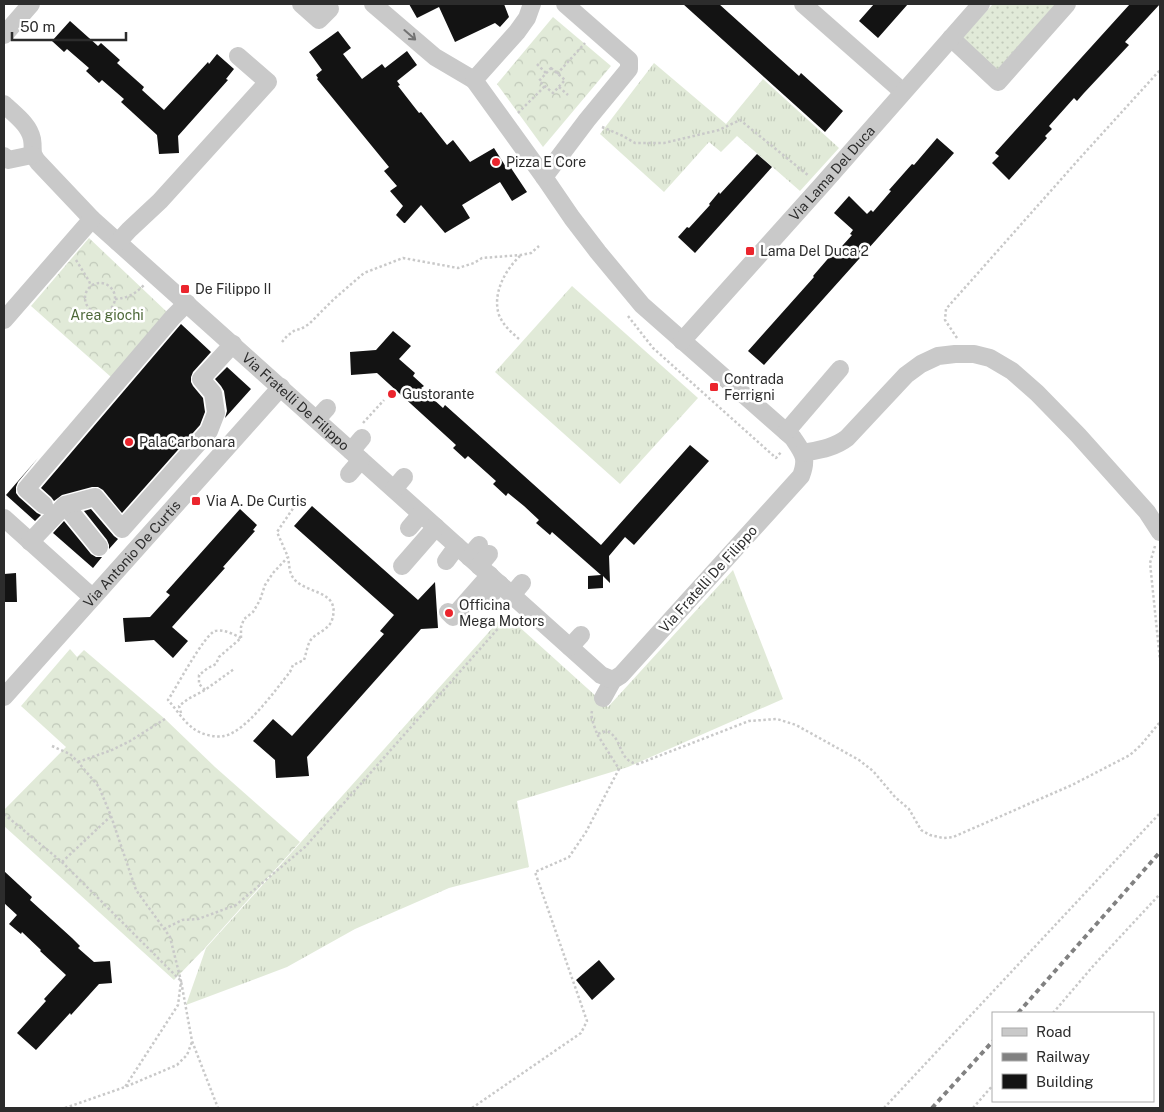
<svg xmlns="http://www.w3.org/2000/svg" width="1164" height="1112" font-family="'Public Sans',sans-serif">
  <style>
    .grass { fill: url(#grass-tufts) }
    .forest { fill: url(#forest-crowns) }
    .garden { fill: url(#garden-dots) }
    .building { fill: #131313 }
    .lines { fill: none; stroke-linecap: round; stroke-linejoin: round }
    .path { stroke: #c9c9c9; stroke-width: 2.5; stroke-dasharray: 2.5 2.5; stroke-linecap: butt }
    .minor { stroke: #c9c9c9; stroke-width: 18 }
    .rail { stroke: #818181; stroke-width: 4; stroke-dasharray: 5 4; stroke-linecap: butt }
    .oneway { stroke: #737373 }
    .poi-dot { fill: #eb252d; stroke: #fff; stroke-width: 2 }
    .labels { text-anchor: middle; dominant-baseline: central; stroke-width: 5; stroke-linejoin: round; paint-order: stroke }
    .poi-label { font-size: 14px; fill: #2c2c2c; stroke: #fff; text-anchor: start }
    .street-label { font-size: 14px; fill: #2c2c2c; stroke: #fff }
    .park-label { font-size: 14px; fill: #4d6838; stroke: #fff }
  </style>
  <defs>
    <pattern id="grass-tufts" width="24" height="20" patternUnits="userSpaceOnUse" patternTransform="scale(1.25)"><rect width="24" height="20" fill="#e1ead8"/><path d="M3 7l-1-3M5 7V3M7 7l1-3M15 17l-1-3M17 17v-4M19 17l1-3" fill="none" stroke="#c1c9ba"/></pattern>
    <pattern id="forest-crowns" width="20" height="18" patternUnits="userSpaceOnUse" patternTransform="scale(1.25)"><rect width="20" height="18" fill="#e1ead8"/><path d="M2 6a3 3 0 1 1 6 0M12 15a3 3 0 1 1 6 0" fill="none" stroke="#c1c9ba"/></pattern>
    <pattern id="garden-dots" width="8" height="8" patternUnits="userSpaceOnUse" patternTransform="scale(1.25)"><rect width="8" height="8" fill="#e1ead8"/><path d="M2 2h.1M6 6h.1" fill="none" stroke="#c1c9ba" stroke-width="1.8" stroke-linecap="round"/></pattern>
  </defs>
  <rect width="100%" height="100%" fill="#fff"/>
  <path class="grass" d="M654 63 726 124 763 79 839 148 800 191 737 136 721 152 709 142 664 192 600 134Z
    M572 286 698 398 620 484 495 372Z
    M733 570 783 699 628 767 517 801 529 867 449 888 355 929 287 967 186 1005 206 948 505 614 608 707Z"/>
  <path class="forest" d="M553 17 611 66 543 147 497 84Z
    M89 238 168 313 111 377 31 306Z
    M70 649 77 657 84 650 165 719 215 767 300 842 205 948 174 980 4 826V810L66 747 21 706Z"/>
  <path class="garden" d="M993 4H1056L997 70 962 38Z"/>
  <path class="building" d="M409 4H504L509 17 500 27 495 23 455 42 439 7 417 18Z
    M683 4H719L799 76 801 73 843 111 825 132Z
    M874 4H908L878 38 859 21Z
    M1130 4H1160L1125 42 1129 45 1084 93 1077 101 1074 98 1049 126 1052 129 1045 136 1047 138 1009 180 992 163 999 156 995 153Z
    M70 21 98 46 101 43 120 60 117 63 144 87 142 90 164 110 208 62 209 64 217 54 234 69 226 79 228 80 178 136 179 153 159 154 157 135 121 102 124 99 102 80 99 83 86 71 89 68 67 49 64 52 52 41Z
    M338 31 351 48 343 54 362 79 382 64 385 68 407 51 417 65 397 81 400 85 398 86 419 113 421 112 447 145 453 140 470 162 494 148 506 167 509 165 527 192 512 201 500 182 462 205 470 218 445 233 421 205 405 223H404L396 215 403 206 390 191 397 186 384 171 389 167 317 79 318 78 316 75 322 70 309 52Z
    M937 138 954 153 764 365 748 351 814 277 813 276 832 254 834 255 852 235 850 234 853 230 834 213 849 196 867 214 871 210 873 212 891 191 889 190 912 164 914 165Z
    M757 154 772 167 695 253 678 237 687 227 689 228 710 205 709 204 719 192 720 194Z
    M181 324 211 352 193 372 191 377V382L193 386 203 398 205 412 200 425 122 513 103 490 98 487H92L62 495 54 501 51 497 41 488Z
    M393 331 411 346 399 359 415 373 413 376 424 386 421 388 443 408 445 405 601 545 690 445 709 461 634 545 625 537 609 556 610 583 603 576V588L588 589V576L601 575 552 532 550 535 536 523 539 520 524 506 508 493 506 496 493 484 496 481 468 456 465 459 453 448 456 445 377 373 351 375 350 352 376 350Z
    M227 367 251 389 225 418 227 411 224 391 221 386 215 379Z
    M38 458 18 482 16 487V493L19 497 37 513 41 515 35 521 6 495Z
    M312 506 418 600 435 582 438 628 421 629 307 757 309 776 276 778 275 760 253 741 273 719 292 736 384 634 380 631 394 615 294 526Z
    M91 509 114 536 118 539 109 549V545L107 540 84 511Z
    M240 509 257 525 253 530 255 531 223 567 225 568 172 627 188 641 173 658 154 640 125 642 123 618 150 617 170 595 166 592Z
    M64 521 91 554 96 557H102L93 568 53 533Z
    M16 573 17 602H4V574Z
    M4 871 32 897 30 900 72 938 80 946 78 948 94 962 110 961 112 983 99 984 71 1015 70 1013 36 1050 17 1033 46 1001 44 999 66 975 40 951 41 950 22 932 21 934 9 924 17 915 4 903Z
    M599 960 615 979 592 1000 576 980Z"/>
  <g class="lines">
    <path class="path" d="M537 64 546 73
      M551 68 565 80 553 93 539 81Z
      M557 74 585 43
      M559 87 568 95
      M518 113 545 86
      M602 127 623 136 635 143H664L719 130 740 120 809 176
      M76 260 89 281 91 286
      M85 298a15 15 0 1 1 30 0a15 15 0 1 1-30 0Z
      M115 299C128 298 135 294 144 285
      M628 316 653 348 776 458 782 451
      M957 338 945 320 946 309 1080 158 1160 70
      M519 339C511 332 503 325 499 315 492 294 505 270 520 256
      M282 342 287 336 295 330 301 329 309 324 334 299 364 273 403 258 458 268 474 263 482 258 521 255 531 253 539 246
      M363 423 384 400
      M1155 546 1150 563 1160 660
      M241 638C233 634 224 629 215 631 204 635 176 688 168 700 176 709 184 722 194 729 201 734 215 738 224 736 246 732 276 689 290 672L293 665 304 660C306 654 307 647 310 641 315 633 329 630 332 620 342 588 302 595 292 576 289 571 289 562 288 557
      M241 638V627L244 619 253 612 260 600 265 585 273 573 288 557 277 532 298 501 303 507
      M205 690 199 684V675L208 668 216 664 219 657 241 638
      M592 711C590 718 595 727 597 734L607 731C624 739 617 761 638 764L749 721 777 719 796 725 859 760 873 771 895 797 909 809 921 830 930 835 943 838 953 837 1072 785 1130 755 1141 745 1160 722
      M181 713 179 706 188 699 205 690 234 669
      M52 746 70 754 78 762 99 787 111 816 136 890 170 937 181 981 178 1005 125 1087
      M78 762 112 750 130 741 165 719
      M4 814 62 862 181 981 192 1041 218 1108
      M62 862 111 816
      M164 929 182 920 198 919 236 905 305 847 510 615
      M1053 1013 1094 965 1160 894
      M65 1108 125 1087 177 1065 187 1055 192 1042
      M472 1108 581 1033 587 1021 535 872 569 857 586 832 619 769 597 734
      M884 1108 1160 813
      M973 1108 993 1085"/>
    <g class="minor">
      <path d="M301 4 319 20 330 9 324 4"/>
      <path d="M373 4 435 57 474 80"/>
      <path d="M532 4 527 18 517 32 474 80 544 177 572 218 598 252 642 305 793 438C803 453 808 458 801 476L621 675 613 680 603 698"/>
      <path d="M803 4 903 92"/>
      <path d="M4 35 31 4"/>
      <path d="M951 38 998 82 1067 4"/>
      <path id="s1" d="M4 104C14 114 29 124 32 139 34 151 30 152 38 162L92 219 601 675 613 680"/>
      <path d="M4 156 8 160 32 155"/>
      <path d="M544 177 587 120 629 69V60L565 4"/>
      <path d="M118 242 129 230 160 201 268 82 238 56"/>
      <path d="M4 320 92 219"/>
      <path id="s2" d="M682 341 821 186 981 4"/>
      <path d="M317 419 327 408"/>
      <path d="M786 432 840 369"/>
      <path d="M351 451 362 438"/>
      <path d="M803 453C818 450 834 448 847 438L906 375 921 364 938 356 955 354H974L990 358 1012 371 1037 393 1078 435 1147 512 1160 532"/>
      <path d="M349 474 361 460"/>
      <path d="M394 489 404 477"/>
      <path d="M44 505 26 489 173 317 187 303"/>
      <path d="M65 505 99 547"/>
      <path d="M4 518 92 597"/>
      <path d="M409 528 421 514"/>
      <path d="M30 542 65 505 95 497 122 529 209 431 216 413 213 393 201 379 233 344"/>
      <path d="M469 557 479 545"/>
      <path d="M446 561 457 546"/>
      <path d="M402 566 436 527"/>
      <path d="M479 566 489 554"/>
      <path d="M512 595 522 583"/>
      <path d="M487 599 500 584"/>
      <path d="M448 612 453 617 490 575"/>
      <path d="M570 647 581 635"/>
      <path id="s3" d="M4 697 281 387"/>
    </g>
    <path class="rail" d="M1018 1013 1160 852
      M932 1108 993 1041"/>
  </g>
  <defs><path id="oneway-shaft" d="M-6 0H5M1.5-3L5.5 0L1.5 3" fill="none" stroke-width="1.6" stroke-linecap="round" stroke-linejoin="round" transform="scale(1.25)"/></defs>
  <use class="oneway" href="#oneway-shaft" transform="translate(410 35) rotate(41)"/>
  <g class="poi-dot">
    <circle cx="496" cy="162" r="5"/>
    <rect x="745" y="246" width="10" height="10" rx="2.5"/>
    <rect x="180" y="284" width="10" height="10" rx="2.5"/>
    <rect x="709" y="382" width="10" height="10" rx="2.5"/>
    <circle cx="392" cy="394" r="5"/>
    <circle cx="129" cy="442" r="5"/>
    <rect x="191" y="496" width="10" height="10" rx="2.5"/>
    <circle cx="449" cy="613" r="5"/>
  </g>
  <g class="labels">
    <g class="poi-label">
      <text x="506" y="162">Pizza E Core</text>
      <text x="760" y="251">Lama Del Duca 2</text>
      <text x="195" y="289">De Filippo II</text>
      <text x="724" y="379">Contrada<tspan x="724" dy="16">Ferrigni</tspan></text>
      <text x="402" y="394">Gustorante</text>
      <text x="139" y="442">PalaCarbonara</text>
      <text x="206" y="501">Via A. De Curtis</text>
      <text x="459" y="605">Officina<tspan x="459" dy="16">Mega Motors</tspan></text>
    </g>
    <g class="street-label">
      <text stroke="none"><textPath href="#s2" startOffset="225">Via Lama Del Duca</textPath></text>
      <text stroke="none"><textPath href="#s1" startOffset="422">Via Fratelli De Filippo</textPath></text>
      <text stroke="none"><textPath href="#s3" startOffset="192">Via Antonio De Curtis</textPath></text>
      <text transform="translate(708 579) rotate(-48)">Via Fratelli De Filippo</text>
    </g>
    <g class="park-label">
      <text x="107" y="315">Area giochi</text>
    </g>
  </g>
  <rect width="1164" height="1112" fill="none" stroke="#2c2c2c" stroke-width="10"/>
  <rect x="992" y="1012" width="162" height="90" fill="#ffffff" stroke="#ababab"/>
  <rect x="1002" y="1028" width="25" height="8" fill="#c9c9c9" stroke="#ababab"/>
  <text x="1036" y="1037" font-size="15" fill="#2c2c2c">Road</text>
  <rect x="1002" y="1053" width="25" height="8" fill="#818181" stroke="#ababab"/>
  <text x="1036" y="1062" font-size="15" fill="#2c2c2c">Railway</text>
  <rect x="1002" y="1074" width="25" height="15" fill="#131313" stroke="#ababab"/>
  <text x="1036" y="1087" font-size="15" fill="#2c2c2c">Building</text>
  <path d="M12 32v8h114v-8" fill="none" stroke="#2c2c2c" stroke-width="2.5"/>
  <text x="20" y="32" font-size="15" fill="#2c2c2c" stroke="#ffffff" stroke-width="4" paint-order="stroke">50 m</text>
</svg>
